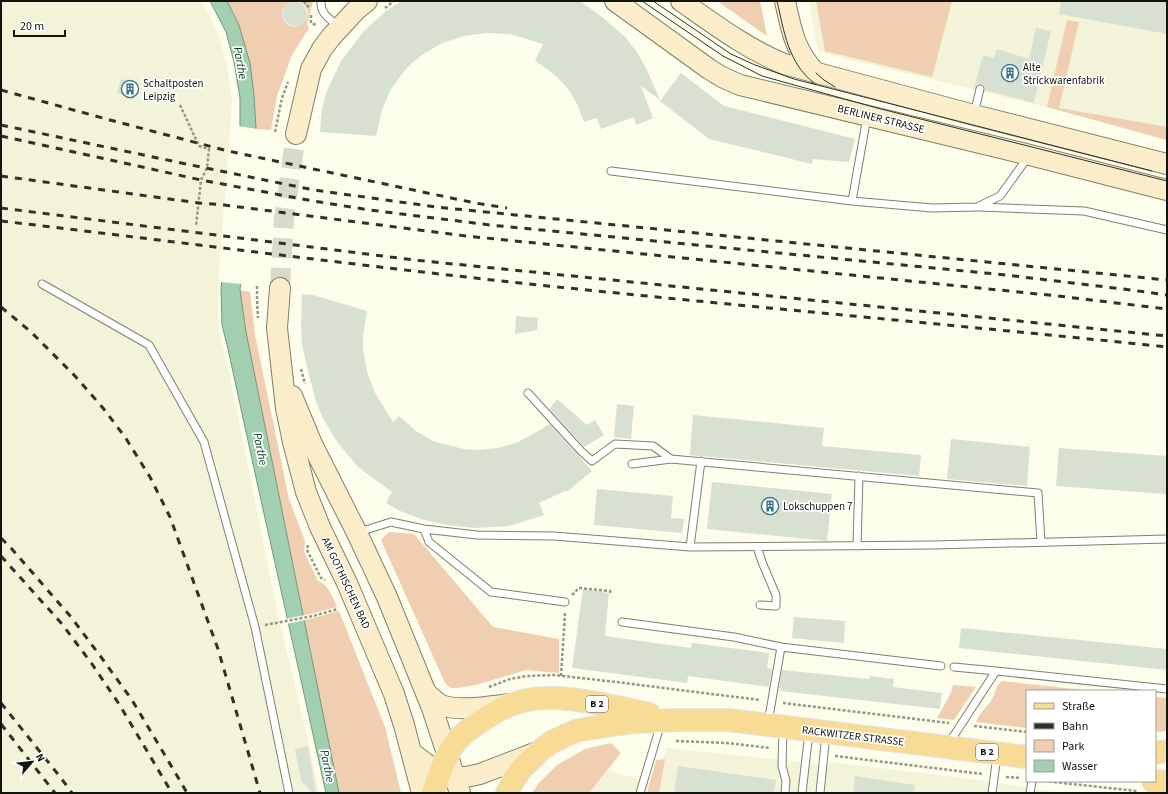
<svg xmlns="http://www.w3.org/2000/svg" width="1168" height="794" font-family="'Source Sans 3',sans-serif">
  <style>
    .built { fill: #f2f3d9 }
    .green { fill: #f0ceb1; fill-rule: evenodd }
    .water { fill: #a1cfb0; stroke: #77977f }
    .pier { fill: #fcfdea }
    .building { fill: #d8e1d1 }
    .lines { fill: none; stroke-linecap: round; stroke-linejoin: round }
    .secondary-tunnel { stroke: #d9dac9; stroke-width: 20; stroke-dasharray: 20 10; stroke-linecap: butt }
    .service-casing { stroke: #7f8070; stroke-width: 9 }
    .secondary-casing { stroke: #7f8070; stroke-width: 22 }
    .primary-casing { stroke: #e3e3e2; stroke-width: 24 }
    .path { stroke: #959688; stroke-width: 2.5; stroke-dasharray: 3 2; stroke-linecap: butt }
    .service { stroke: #fff; stroke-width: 7 }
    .secondary { stroke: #fcedca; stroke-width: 20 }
    .primary { stroke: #f8db95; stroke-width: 22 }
    .tram { stroke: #313129; stroke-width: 1 }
    .rail { stroke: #313129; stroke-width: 3; stroke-dasharray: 7 7; stroke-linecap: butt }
    .labels { text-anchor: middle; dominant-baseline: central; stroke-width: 3.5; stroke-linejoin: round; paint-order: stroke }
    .shield { fill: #fff; stroke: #5a5a56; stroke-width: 1 }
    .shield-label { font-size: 10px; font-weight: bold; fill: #14140e }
    .poi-label { font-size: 11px; fill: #14140e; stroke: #fff; text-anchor: start }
    .street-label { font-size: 11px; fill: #14140e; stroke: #fff }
    .water-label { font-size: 12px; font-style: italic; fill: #013d21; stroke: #fff }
  </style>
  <rect width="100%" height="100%" fill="#fcfdea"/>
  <path class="built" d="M1 1H202L218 34 227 66 232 102 218 282V326L229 372 280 625 309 744 319 793H1Z
    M809 1H1167V140L1047 107 818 52Z
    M666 748 829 765 830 762 985 781 1062 793H659Z
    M608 770 650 783 647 793H589Z"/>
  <path class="green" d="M227 1H267L273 2 275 1H313L307 24 309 28 292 55 277 96 271 130 256 129C254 94 251 59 239 26 236 17 231 9 227 1ZM296 1C324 9 295 40 284 20 279 10 287 3 296 1Z
    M717 1H760L767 36Z
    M816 1H952L932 77 825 51Z
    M1067 20 1079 22 1059 108 1167 127V140L1047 107Z
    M240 290 250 292 255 335 289 499 305 541 304 551 318 581C329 585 332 596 337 607L303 616 246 332Z
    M389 532 414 534 493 627 559 639V673L526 670 476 685 457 688H451L445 683 381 540Z
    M339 611 385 727 401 793H339L304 620 314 618Z
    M1002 681 1092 691H1027V728L976 722C979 714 986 708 991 701 995 694 996 685 1002 681Z
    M953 685 976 687 954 720 937 718 951 693Z
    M1155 697 1167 698V731L1155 732Z
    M611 743 621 753 589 793H532L538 784 557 765 585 749Z
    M665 759 659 793H647L656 760Z"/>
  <path class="water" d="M210 1H227L239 25 250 63 254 95 256 129 240 290 246 332 339 793H326L255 473 228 349 222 325 221 288 240 127V98L234 62 226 32Z"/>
  <path class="pier" d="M238 126 258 129 242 284 220 282Z
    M305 615 306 620 286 624 285 619Z"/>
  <path class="building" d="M402 1H580L602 17 625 37 637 52 647 70 660 100 641 86 653 118 636 125 634 117 601 129 597 118 584 122 577 104 569 90 558 78 547 69 535 61 543 44 510 34 487 33 464 36 442 43 422 55 413 62 405 70 391 89 382 110 376 136 320 132 322 109 326 93 341 61 364 31 387 10Z
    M1061 1H1167V34L1059 14Z
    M283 14a12 12 0 1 1 24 0a12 12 0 1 1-24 0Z
    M1036 28 1051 31 1034 103 985 90V87L982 84H978L974 88 983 55 994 58 997 49 1029 59Z
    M681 73 724 106 855 139 849 162 813 159 812 164 709 139 660 101Z
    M121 79 134 82 131 97 117 93Z
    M302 294 313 295 367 311 363 337V349L367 372 375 393 393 422 399 416 416 431 435 442 464 449 476 450 498 448 516 443 535 433 550 424 592 471 568 491H565L539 503 544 515 509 526 474 528 447 525 421 519 400 511 386 503 392 492 358 467 338 443 324 420 316 402 308 371 302 344 301 326Z
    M516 316 538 318 537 330 515 334Z
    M557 399 587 425 595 420 604 435 584 447 549 409Z
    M617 404 634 406 631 439 614 437Z
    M693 415 824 428 822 446 921 455 919 476 690 455Z
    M951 439 1030 447 1027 486 947 479Z
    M1059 448 1167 456V494L1056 486Z
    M712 482 832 494 827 541 707 529Z
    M597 489 673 496 671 518 684 519 682 533 594 525Z
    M583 589 609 593 605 636 691 648 692 643 769 653 767 668 772 669 769 687 688 676 687 683 572 668Z
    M794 617 845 621 844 643 792 638Z
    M961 628 1167 649V670L959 648Z
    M782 670 869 679 870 676 894 679 893 687 942 693 940 709 780 691 781 688H779Z
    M308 746 316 793H313L301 781 295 749Z
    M678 766 776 780 774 793H674Z
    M855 776 915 785 914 793H853Z"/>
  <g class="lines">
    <path class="secondary-tunnel" d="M280 288 284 218 296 134"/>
    <g class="service-casing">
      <path id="service" d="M321 1C320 14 330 19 339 27
        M974 114 980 89
        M611 171 852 201 932 208 977 207 1000 196 1028 157
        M852 201 867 117
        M979 207 1084 211 1167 230
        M42 284 149 345 204 442 255 627 289 793
        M528 393 581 451 592 461 615 444 653 446 671 459
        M632 464 671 459 1038 493 1041 542
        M424 529 429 542 491 592 565 602
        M359 532 391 522 424 529 477 535 554 536 690 547 934 545 1167 539
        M857 546 859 476
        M690 547 701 461
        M757 547 762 562 776 595V606L760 605
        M622 622 734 637 781 647 768 723
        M781 647 941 666
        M954 667 996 671
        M783 729 782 766 786 781 785 793
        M949 743 996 671 1167 689
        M640 793 661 723
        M802 793 809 732
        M820 793 826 734
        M992 793 997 756
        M1030 793 1032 781"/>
    </g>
    <g class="secondary-casing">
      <path id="secondary" d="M615 1 709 69 722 77 740 85 1030 155 1167 190
        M681 1C714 24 747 49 784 64L974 115 1167 164
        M785 1C791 29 795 52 816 73
        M296 134 311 69 322 49 331 37 356 10 367 1
        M280 288 277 328 286 408 293 442 306 492 320 527 347 583 394 694 404 725 422 793
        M292 396 312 444 357 533 387 597 432 708 460 793
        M426 693C431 697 436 702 441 705 460 712 491 706 510 704
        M412 753 425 763 440 772 454 776 466 777 480 774 537 752"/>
    </g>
    <g class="primary-casing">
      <path id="primary" d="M1155 753 1167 751
        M1153 781 1167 782
        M433 793C438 777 447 750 459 738 467 730 477 724 486 718 495 712 506 706 516 703 556 690 609 706 649 714
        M507 793 514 779 521 769 540 751 550 743 564 736 576 731 591 728 633 722 678 720H728L1027 757"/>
    </g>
    <path class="path" d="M304 1 309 8
      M385 8 394 1
      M311 15V23L316 25
      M180 105 199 146 209 149 207 168 201 180 196 226
      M275 132 282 98 288 82
      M257 286V298L258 318
      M301 369 305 384
      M308 545 307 550 321 578 325 580
      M572 595 579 588 610 591 611 594
      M265 625 313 616 338 609
      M561 676 565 613
      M489 687 510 679 527 676 554 675 616 682 760 700
      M783 703 949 723
      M974 726 1027 732
      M676 741 727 743 770 748
      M835 756 983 774
      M1006 777 1021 778
      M1044 781 1137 791"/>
    <use href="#service" class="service"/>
    <use href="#secondary" class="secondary"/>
    <use href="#primary" class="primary"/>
    <path class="tram" d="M642 1 723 56 762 76 877 108 1167 181
      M653 1 731 54 755 65 794 79 1152 171
      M777 1C784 31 788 63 814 83
      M816 73 824 80 835 87"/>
    <path class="rail" d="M1 90 110 120 228 151 475 203 507 208
      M1 125 191 165 314 190 436 207 1167 280
      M1 136 201 180 313 201 370 210 490 225 1006 275 1131 290 1167 295
      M1 176 199 203 224 205 466 236 1058 296 1167 309
      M1 208 414 260 1167 336
      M1 221C180 242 360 266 539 285 748 307 958 325 1167 347
      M1 307 31 332 75 376 103 408 125 437 150 477 170 517 218 649 260 793
      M1 538 11 548 71 617 101 657 132 700 179 779 187 793
      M1 556 62 624 92 664 119 704 172 793
      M1 703 61 778 72 793
      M1 724 55 793"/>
  </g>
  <defs>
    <g id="building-ring" transform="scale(0.9)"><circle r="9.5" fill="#fff" stroke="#37738a" stroke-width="1.5"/><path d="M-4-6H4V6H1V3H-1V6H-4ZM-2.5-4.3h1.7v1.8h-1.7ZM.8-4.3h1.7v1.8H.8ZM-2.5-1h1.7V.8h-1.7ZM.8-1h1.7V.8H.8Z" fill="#37738a"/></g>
  </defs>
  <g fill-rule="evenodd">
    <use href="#building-ring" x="1010" y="73"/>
    <use href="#building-ring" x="130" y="89"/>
    <use href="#building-ring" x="770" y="506"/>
  </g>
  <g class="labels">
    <g class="shield">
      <rect x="586" y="696" width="22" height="16" rx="3"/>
      <rect x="976" y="744" width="22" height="16" rx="3"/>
    </g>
    <g class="shield-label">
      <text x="597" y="704">B 2</text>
      <text x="987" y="752">B 2</text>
    </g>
    <g class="poi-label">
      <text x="1023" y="67">Alte<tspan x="1023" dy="13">Strickwarenfabrik</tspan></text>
      <text x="143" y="83">Schaltposten<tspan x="143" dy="13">Leipzig</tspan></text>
      <text x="783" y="506">Lokschuppen 7</text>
    </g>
    <g class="street-label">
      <text transform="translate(881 119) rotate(14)">BERLINER STRASSE</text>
      <text transform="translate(346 583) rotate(65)">AM GOTHISCHEN BAD</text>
      <text transform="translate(853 736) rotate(7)">RACKWITZER STRASSE</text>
    </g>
    <g class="water-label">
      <text transform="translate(240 63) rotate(80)">Parthe</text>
      <text transform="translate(260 449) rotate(78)">Parthe</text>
      <text transform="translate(327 766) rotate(78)">Parthe</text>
    </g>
  </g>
  <rect width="1168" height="794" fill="none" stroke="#14140e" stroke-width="4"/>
  <rect x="1026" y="690" width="130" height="92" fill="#ffffff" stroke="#a1a19f"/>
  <rect x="1034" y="703" width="20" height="6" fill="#f8db95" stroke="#a1a19f"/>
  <text x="1062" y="710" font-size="12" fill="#14140e">Straße</text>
  <rect x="1034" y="723" width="20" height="6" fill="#313129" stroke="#a1a19f"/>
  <text x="1062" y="730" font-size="12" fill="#14140e">Bahn</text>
  <rect x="1034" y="740" width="20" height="12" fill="#f0ceb1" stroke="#a1a19f"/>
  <text x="1062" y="750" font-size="12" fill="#14140e">Park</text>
  <rect x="1034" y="760" width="20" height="12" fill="#a1cfb0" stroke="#a1a19f"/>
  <text x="1062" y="770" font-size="12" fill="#14140e">Wasser</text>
  <g transform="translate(32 762) rotate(62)" stroke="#ffffff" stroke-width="3" paint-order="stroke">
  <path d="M0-3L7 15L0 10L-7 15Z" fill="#14140e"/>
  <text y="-6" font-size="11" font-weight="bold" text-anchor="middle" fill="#14140e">N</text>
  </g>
  <path d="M14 30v6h51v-6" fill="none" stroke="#14140e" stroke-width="2"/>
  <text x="20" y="30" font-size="12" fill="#14140e" stroke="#ffffff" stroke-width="3" paint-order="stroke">20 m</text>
</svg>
